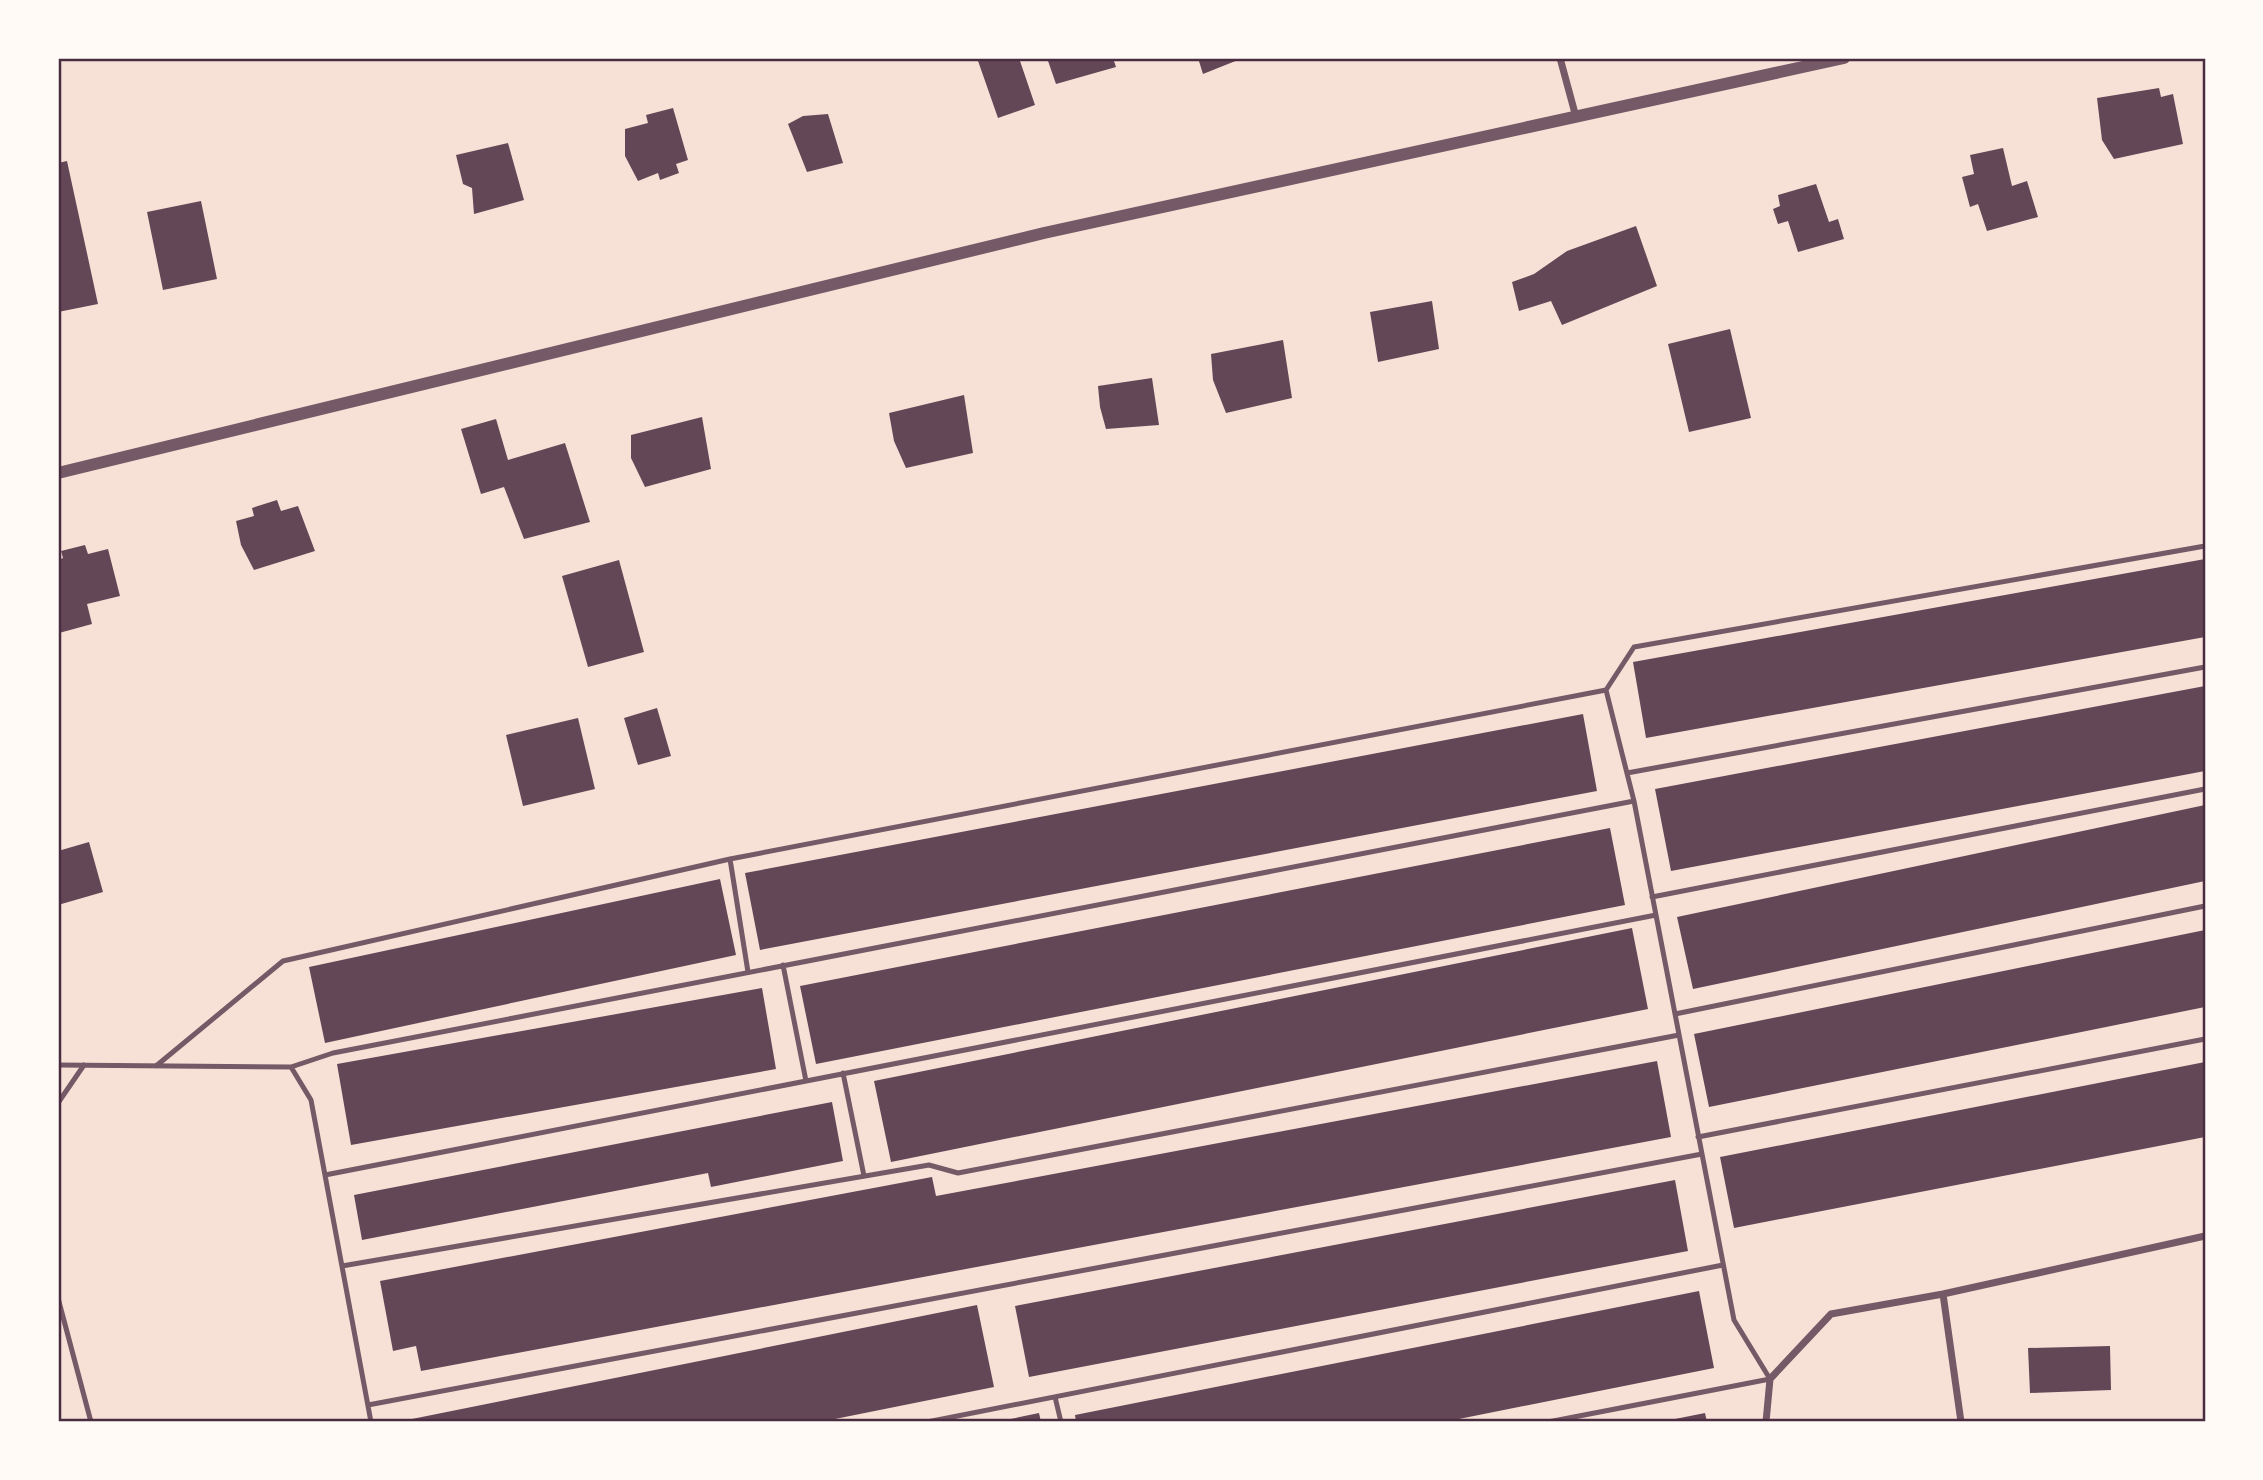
<svg xmlns="http://www.w3.org/2000/svg" width="2263" height="1480" font-family="Commissioner,sans-serif">
  <style>
    .building { fill: #644757 }
    .lines { fill: none; stroke-linecap: round; stroke-linejoin: round }
    .service { stroke: #755966; stroke-width: 5 }
    .minor { stroke: #755966; stroke-width: 7 }
    .tertiary { stroke: #755966; stroke-width: 12 }
    .neatline { fill: none; stroke: #4a2c40; stroke-width: 2.5 }
  </style>
  <rect width="100%" height="100%" fill="#f7e1d7"/>
  <path class="building" d="M977 58H1019L1035 105 998 118Z
    M1047 58H1113L1116 67 1056 84Z
    M1198 58H1243L1203 74Z
    M2159 88 2161 97 2173 94 2183 144 2114 159 2102 140 2097 98Z
    M673 108 688 160 676 164 679 173 660 180 658 173 638 181 625 156V129L648 123 646 115Z
    M828 114 843 163 807 172 788 124 803 116Z
    M508 143 524 200 474 214 472 188 463 184 456 155Z
    M2003 148 2012 186 2027 181 2038 217 1987 231 1978 204 1970 207 1962 177 1974 174 1970 155Z
    M67 161 98 304 58 312V163Z
    M1816 184 1829 222 1838 219 1844 239 1798 252 1788 221 1778 224 1773 209 1780 206 1778 195Z
    M201 201 217 279 163 290 147 212Z
    M1636 226 1657 286 1562 325 1551 301 1519 311 1512 282 1534 274 1567 251Z
    M1432 301 1439 349 1378 362 1370 312Z
    M1730 329 1751 418 1689 432 1668 344Z
    M1283 340 1292 398 1226 413 1213 380 1211 354Z
    M1152 378 1159 425 1106 429 1100 407 1098 386Z
    M964 395 973 453 906 468 894 441 889 413Z
    M702 417 711 469 645 487 631 458V435Z
    M496 419 508 460 565 443 590 522 524 539 504 487 481 494 461 429Z
    M277 500 281 511 298 506 315 551 254 570 241 545 236 521 254 516 252 508Z
    M85 545 88 554 108 549 120 596 87 604 92 624 59 633 58 560 63 558 61 551Z
    M2205 559V637L1646 738 1633 662Z
    M619 560 644 652 588 667 562 576Z
    M2205 686V771L1671 871 1655 789Z
    M657 708 671 756 638 765 624 718Z
    M1583 714 1597 791 760 950 745 873Z
    M578 718 595 789 523 806 506 735Z
    M2205 805V881L1693 989 1677 917Z
    M1610 828 1625 905 816 1064 800 986Z
    M89 842 103 892 58 905V851Z
    M720 879 736 955 325 1043 309 967Z
    M1632 928 1648 1009 891 1162 874 1081Z
    M2205 930V1007L1709 1107 1694 1034Z
    M762 988 776 1069 351 1145 337 1064Z
    M1657 1061 1671 1137 421 1371 416 1346 393 1351 380 1281 932 1177 936 1196Z
    M2205 1062V1137L1734 1228 1720 1157Z
    M832 1102 843 1161 711 1187 708 1173 362 1240 354 1195Z
    M1675 1180 1688 1251 1029 1377 1015 1306Z
    M1699 1291 1714 1368 1444 1422H1076L1075 1415Z
    M977 1305 994 1387 820 1422H397Z
    M2110 1346 2111 1390 2030 1393 2028 1348Z
    M1039 1413 1041 1422H1002L1001 1421Z
    M1705 1413 1707 1422H1665V1421Z"/>
  <g class="lines">
    <path class="service" d="M1606 690 1634 647 2205 546
      M1627 773 2205 667
      M730 859 748 972
      M1652 897 2205 789
      M783 965 806 1081
      M1675 1014 2205 906
      M58 1065 291 1067 311 1100 371 1422
      M156 1066 283 961 730 859 1606 690 1634 801 1734 1320 1770 1379 1548 1422
      M291 1067 333 1053 1634 801
      M843 1073 864 1176
      M58 1103 84 1065
      M1698 1137 2205 1039
      M325 1175 1656 915
      M342 1266 929 1165 958 1173 1679 1035
      M58 1298 91 1422
      M1055 1397 1061 1422
      M368 1405 1702 1154
      M927 1422 1723 1265"/>
    <path class="minor" d="M1560 58 1576 117
      M1943 1294 1961 1422
      M1766 1422 1770 1379 1831 1314 1943 1294 2205 1236"/>
    <path class="tertiary" d="M58 473 1044 233 1844 58"/>
  </g>
  <rect width="2263" height="1480" fill="none" stroke="#fffaf5" stroke-width="119"/>
  <rect x="60" y="60" width="2144" height="1360" class="neatline"/>
</svg>
